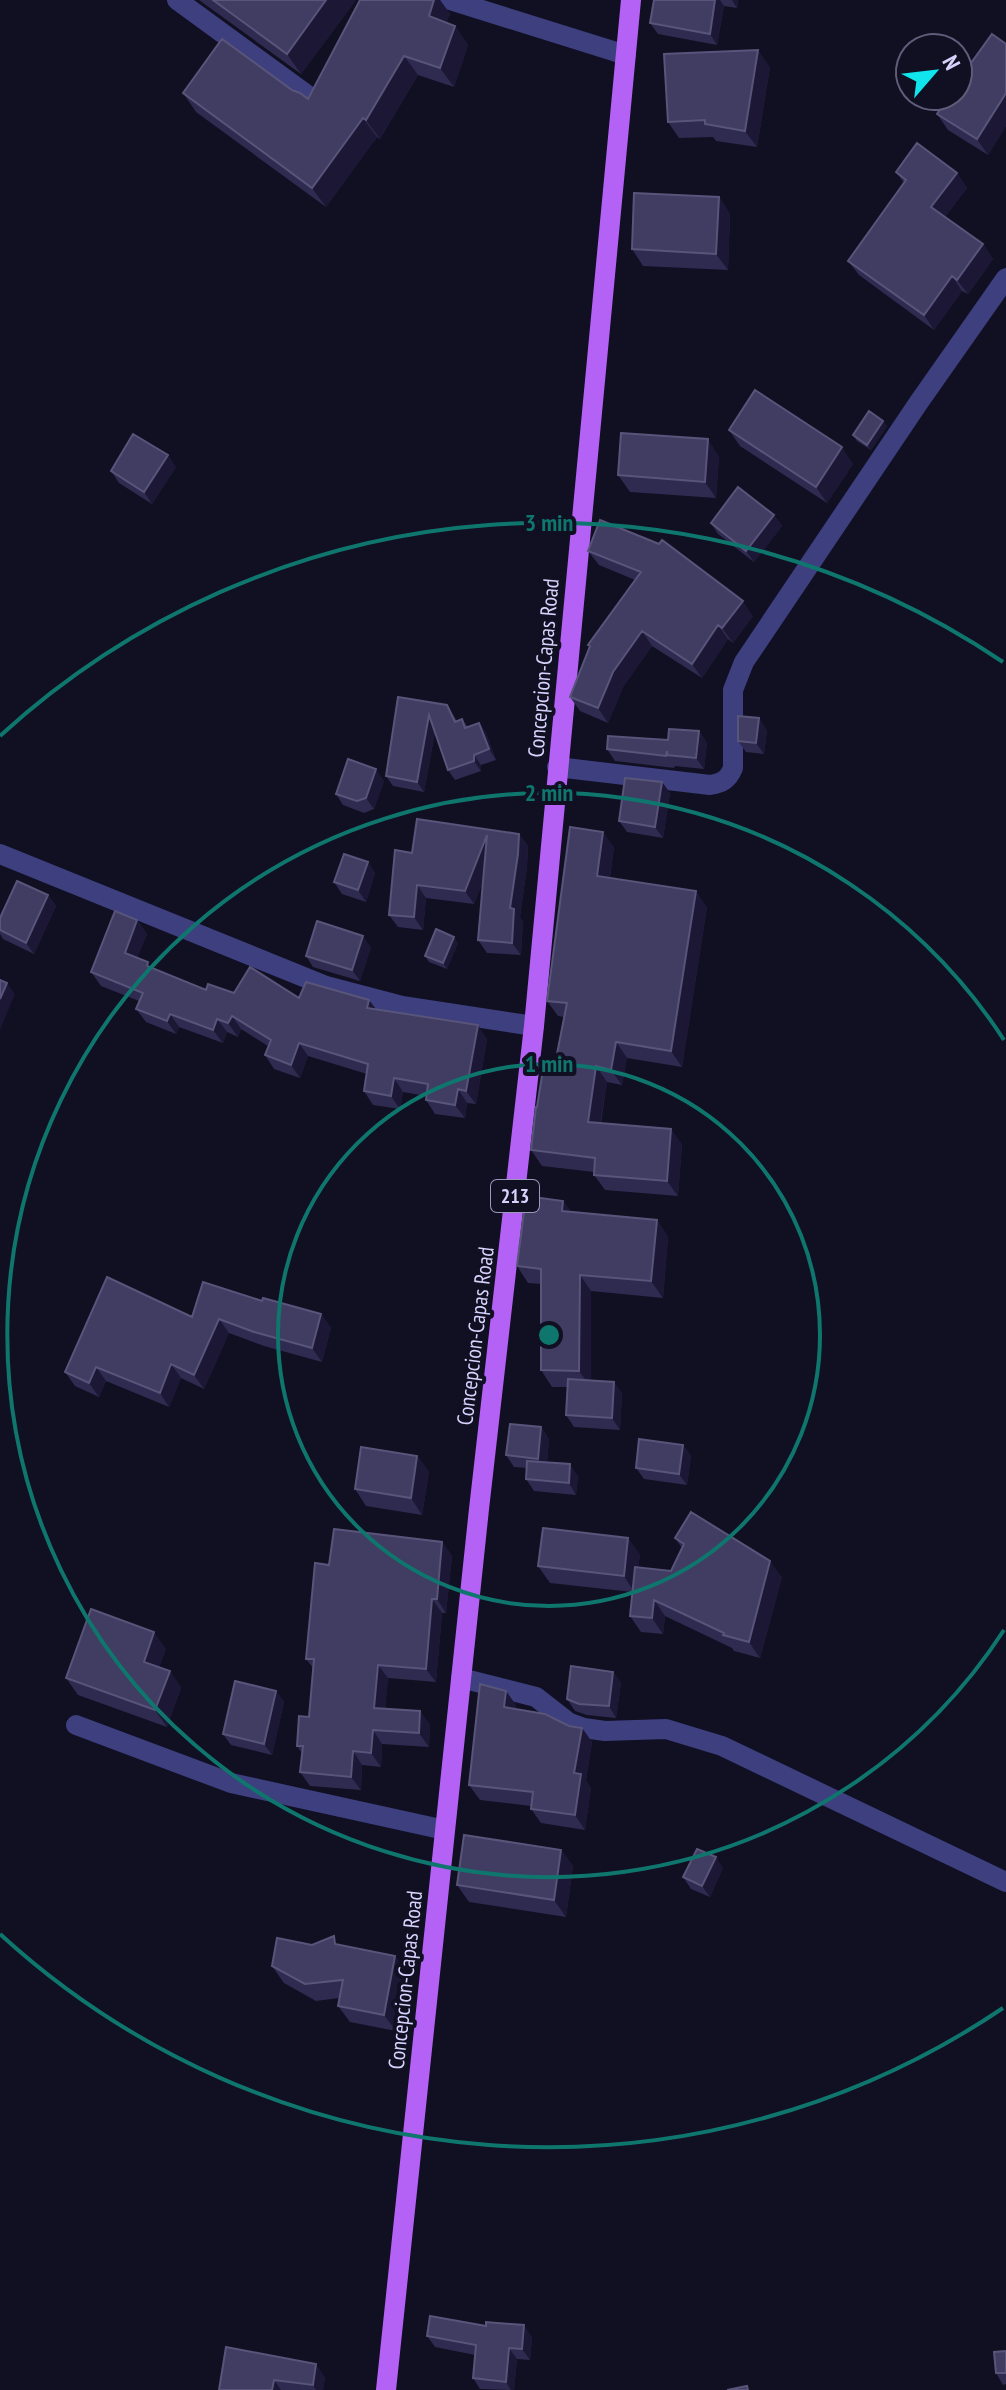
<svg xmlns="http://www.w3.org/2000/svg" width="1006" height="2390" font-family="'PT Sans Narrow',sans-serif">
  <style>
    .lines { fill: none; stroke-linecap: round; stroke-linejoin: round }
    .minor { stroke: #3d3f7e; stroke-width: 20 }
    .major { stroke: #b462f5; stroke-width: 20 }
    .wall { fill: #2f2a4f }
    .shaded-wall { fill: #1b1735 }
    .building { fill: #403c62; stroke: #58547a; stroke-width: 2 }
    .ring { fill: none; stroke: #0f766e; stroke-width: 4 }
    .labels { text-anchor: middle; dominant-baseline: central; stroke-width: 8; stroke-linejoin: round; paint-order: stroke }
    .shield { fill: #110f22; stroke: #9a98bb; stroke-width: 2 }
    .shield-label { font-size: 20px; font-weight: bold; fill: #d5d3fc }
    .street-label { font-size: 22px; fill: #d5d3fc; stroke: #110f22 }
    .centre { fill: #0f766e; stroke: #110f22; stroke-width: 4 }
    .ring-label { font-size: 24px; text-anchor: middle; font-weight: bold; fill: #0f766e; stroke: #110f22; stroke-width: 8; stroke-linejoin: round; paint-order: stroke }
  </style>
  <rect width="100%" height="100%" fill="#110f22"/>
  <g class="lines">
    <path class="minor" d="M177 0 313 99
      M450 0 626 55
      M557 767 710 785C722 783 728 780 733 768V690L744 662 919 402 1006 278
      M0 854 326 986 402 1006 534 1026
      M461 1678 536 1697 568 1722 584 1728 605 1731 666 1729 722 1746 1006 1882
      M76 1725 231 1783 445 1830"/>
    <path class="major" d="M386 2390 479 1509 534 1026 631 0"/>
  </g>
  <path class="wall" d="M199 0H356L301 74Z
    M360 0H440L450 14 446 23 455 26 468 45 454 87 418 75 380 139 377 137 326 207 196 112 183 93 292 90 308 99Z
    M654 0H738L737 8 724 6 717 45 658 34 650 23Z
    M1006 44V126L988 155 948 130 937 114Z
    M770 67 757 147 716 141 713 137 679 138 668 122Z
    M896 172 957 173 967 188 945 217 983 244 993 259 968 294 962 291 934 330 859 275 848 261 904 183Z
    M719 197 730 214 728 270 643 266 632 249Z
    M883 421 887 426 871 450 857 441 853 435Z
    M729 430 853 464 827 503 740 446Z
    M719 456 716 498 630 492 618 475Z
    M176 467 152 504 119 483 111 471Z
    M774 515 782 526 754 562 718 534 711 523Z
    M588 551 753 616 733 643 728 639 702 678 652 646 623 687 608 723 580 711 570 697 590 647 588 645 635 580 599 565Z
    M398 697 447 705 457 721 462 719 468 727 479 723 486 733 496 760 481 765V771L455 780 448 770 435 732 424 792 393 786 386 776Z
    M767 730 764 754 746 752 738 741Z
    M699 731 707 743 704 769 675 766 674 768 615 761 607 749 668 740Z
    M384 781 374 809 364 813 343 805 336 794Z
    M662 782 670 793 663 838 627 832 619 821Z
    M519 834 528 846 527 866 520 917 523 921 521 955 487 953 478 940 484 879 474 904 426 898 423 930 398 927 389 915 412 853Z
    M614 847 610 878 707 907 682 1067 627 1058 622 1085 607 1082 601 1123 682 1144 678 1196 605 1190 594 1175V1172L542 1166 531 1150 537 1107 555 1064 564 1017 558 1016 547 1001Z
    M368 862 375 873 366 902 342 894 334 882Z
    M48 895 56 906 34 954 3 939 0 934V918Z
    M137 920 147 934 137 958 153 969 206 990 299 998 369 1000 376 1010 487 1039 476 1104 467 1103 465 1118 435 1114 426 1100V1096L403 1092 400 1109 373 1105 364 1091 367 1074 308 1056 300 1078 274 1069 265 1055 268 1046 241 1029 238 1037 227 1032 223 1043 179 1027 176 1034 146 1022 136 1009 139 1001 101 986 91 972Z
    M458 943 447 969 429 962 425 956Z
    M371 947 360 981 313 967 306 956Z
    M563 1201 571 1212 657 1220 668 1237 663 1298 591 1291V1380L622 1393 620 1430 574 1427 566 1415 568 1387H552L541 1370V1284L528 1283 517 1266Z
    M262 1301 321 1314 331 1328 322 1362 264 1346 229 1333 204 1389 181 1378 169 1407 106 1381 99 1397 75 1386 65 1372 192 1317Z
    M541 1427 549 1439 547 1463 578 1476 576 1495 534 1491 526 1479 527 1468 514 1467 506 1455Z
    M683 1445 691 1456 687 1485 644 1479 636 1468Z
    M417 1456 429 1472 422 1515 366 1506 355 1489Z
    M675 1538 782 1577 760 1658 734 1651 732 1648 665 1616 663 1634 641 1632 630 1616 632 1592 550 1583 538 1566 640 1554 638 1568 671 1571 682 1548Z
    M442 1542 452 1556 446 1613H442L436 1682 388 1678 385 1709 430 1724 429 1747 382 1744 381 1767 362 1765 361 1790 310 1786 300 1772 302 1753 297 1746 309 1717 313 1668 306 1659 329 1565Z
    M166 1649 159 1667 170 1671 181 1688 167 1727 78 1695 66 1678Z
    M613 1672 621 1683 616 1718 587 1715 575 1711 567 1699Z
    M276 1691 284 1702 272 1755 231 1745 223 1734Z
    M516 1705V1709L569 1726 582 1728 592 1742 586 1780 591 1788 585 1830 541 1823 531 1809V1806L480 1800 469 1785Z
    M561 1850 573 1866 566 1917 469 1902 457 1885Z
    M723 1868 710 1897 691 1889 683 1877Z
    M312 1945H340L407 1973 396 2031 350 2022 338 2006 339 1998 316 2001 284 1983 272 1966Z
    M427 2336 532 2337 530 2360 517 2359 514 2390 480 2389 473 2378 475 2355 435 2347Z
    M226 2347 325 2377 323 2390H219Z
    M1006 2351V2384L1003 2385 996 2373Z"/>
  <path class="shaded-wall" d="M326 0H356L301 74 287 54Z
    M434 0H440L450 14 442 36 429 16Z
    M715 0H720L724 6 717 45 710 34Z
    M732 0H738L737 8Z
    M455 26 468 45 454 87 440 68Z
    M758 50 770 67 757 147 745 131Z
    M404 56 418 75 380 139 366 120Z
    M1006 93V126L988 155 977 139Z
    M363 118 377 137 326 207 312 188Z
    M957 173 967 188 942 221 931 207Z
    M719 197 730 214 728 270 716 254Z
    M983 244 993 259 968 294 957 280Z
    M952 276 962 291 934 330 924 315Z
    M883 421 887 426 871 450 867 445Z
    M708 439 719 456 716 498 705 482Z
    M842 447 853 464 827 503 816 487Z
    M168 455 176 467 152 504 144 492Z
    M774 515 782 526 754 562 746 551Z
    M743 601 753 616 733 643 722 628Z
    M718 625 728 639 702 678 692 664Z
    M642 631 652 646 623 687 608 723 598 708 613 672Z
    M429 715 436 725 424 792 417 782Z
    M759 718 767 730 764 754 756 743Z
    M479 723 486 733 496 760 489 749Z
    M699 731 707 743 704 769 696 758Z
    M474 755 481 765V771L474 761Z
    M376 769 384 781 374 809 366 798Z
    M662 782 670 793 663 838 655 827Z
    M603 832 614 847 608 891 597 876Z
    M519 834 528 846 527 866 520 917 523 921 521 955 512 943 510 908Z
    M487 835 496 848 474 904 465 891Z
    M368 862 375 873 366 902 358 890Z
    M417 885 426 898 423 930 414 917Z
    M696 891 707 907 682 1067 671 1051Z
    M48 895 56 906 34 954 26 943Z
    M137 920 147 934 134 966 125 953Z
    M363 936 371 947 360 981 352 970Z
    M454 937 458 943 447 969 443 963Z
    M7 983 15 994 0 1030V999Z
    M369 1000 379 1013 367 1008Z
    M170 1014 179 1027 176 1034 167 1021Z
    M232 1016 241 1029 238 1037 228 1023Z
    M217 1019 227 1032 223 1043 213 1030Z
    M478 1025 487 1039 476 1104 466 1091Z
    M616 1042 627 1058 622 1085 611 1070Z
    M299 1043 308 1056 300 1078 291 1065Z
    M596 1066 607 1082 598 1138 588 1122Z
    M394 1078 403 1092 400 1109 391 1096Z
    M458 1089 467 1103 465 1118 455 1105Z
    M671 1129 682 1144 678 1196 667 1181Z
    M563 1201 575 1218 562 1211Z
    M657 1220 668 1237 663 1298 651 1281Z
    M580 1275 591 1291V1387L579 1371Z
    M321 1314 331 1328 322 1362 312 1348Z
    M219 1319 229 1333 204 1389 194 1375Z
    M171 1364 181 1378 169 1407 160 1393Z
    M96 1367 106 1381 99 1397 89 1383Z
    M614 1382 622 1393 620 1430 612 1418Z
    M541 1427 549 1439 546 1470 538 1459Z
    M683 1445 691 1456 687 1485 679 1474Z
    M417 1456 429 1472 422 1515 411 1498Z
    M570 1464 578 1476 576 1495 569 1483Z
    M628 1538 640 1554 635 1593 624 1576Z
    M442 1542 452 1556 446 1613 437 1599Z
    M770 1561 782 1577 760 1658 749 1642Z
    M432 1599 442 1613 436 1682 426 1669Z
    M654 1600 665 1616 663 1634 652 1618Z
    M154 1632 166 1649 155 1678 144 1662Z
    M378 1665 388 1678 384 1722 374 1708Z
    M170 1671 181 1688 167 1727 155 1710Z
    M613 1672 621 1683 616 1718 609 1706Z
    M276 1691 284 1702 272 1755 264 1744Z
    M506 1691 516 1705 514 1722 504 1707Z
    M420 1711 430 1724 429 1747 419 1733Z
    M582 1728 592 1742 586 1780 591 1788 585 1830 575 1815 574 1773Z
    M373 1730 382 1744 381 1767 371 1753Z
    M353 1751 362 1765 361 1790 351 1777Z
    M561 1850 573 1866 566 1917 554 1900Z
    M716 1857 723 1868 710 1897 702 1886Z
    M395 1956 407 1973 396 2031 384 2015Z
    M524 2325 532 2337 530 2360 522 2349Z
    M509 2348 517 2359 514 2390H511L506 2382Z
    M316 2364 325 2377 323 2390H316L313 2385Z
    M274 2380 281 2390H272Z"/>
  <path class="building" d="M213 0H326L287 54Z
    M360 0H434L429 16 455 26 440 68 404 56 366 120 363 118 312 188 183 93 222 39 292 90 300 93 308 99Z
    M654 0H715L710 34 650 23Z
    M992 34 1006 44V93L977 139 937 114 949 96H958V81Z
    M758 50 745 131 705 124V120L668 122 664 54Z
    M917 143 957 173 931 207 983 244 957 280 952 276 924 315 848 261 906 180 896 172Z
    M634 193 719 197 716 254 632 249Z
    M755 390 842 447 816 487 729 430Z
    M869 411 883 421 867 445 853 435Z
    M621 433 708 439 705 482 618 475Z
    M133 434 168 455 144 492 111 471Z
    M738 487 774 515 746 551 711 523Z
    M600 520 659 544 662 540 743 601 722 628 718 625 692 664 642 631 613 672 598 708 570 697 590 646 588 645 641 572 588 551Z
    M398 697 447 705 455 722 462 719 465 728 479 723 489 749 474 755V761L448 770 429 715 417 782 386 776Z
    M738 716 759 718 756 743 738 741Z
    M669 729 699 731 696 758 667 755V751L666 756 607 749 608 736 668 740Z
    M348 759 376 769 366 798 357 801 336 794Z
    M625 778 662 782 655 827 619 821Z
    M417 819 519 834 518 854 510 908 514 909 512 943 478 940 487 835 465 891 417 885 414 917 389 915 395 850 412 853Z
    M570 827 603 832 597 876 696 891 671 1051 616 1042 611 1070 596 1066 588 1122 671 1129 667 1181 594 1175 595 1158 531 1150 536 1107H537L544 1063 555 1064 567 1003 547 1001Z
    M344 854 368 862 358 890 334 882Z
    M17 881 48 895 26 943 0 930V918Z
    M115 911 137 920 125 953 148 962 147 966 206 990 208 984 234 993 250 967 299 998 306 982 369 1000 367 1008 478 1025 466 1091 458 1089 455 1105 426 1100 428 1084 394 1078 391 1096 364 1091 368 1064 299 1043 291 1065 265 1055 271 1040 232 1016 228 1023 217 1019 213 1030 170 1014 167 1021 136 1009 143 993 91 972Z
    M317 921 363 936 352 970 306 956Z
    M436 929 454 937 443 963 425 956Z
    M0 980 7 983 0 999Z
    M526 1196 563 1201 562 1211 657 1220 651 1281 580 1275 579 1371 541 1370V1269L517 1266Z
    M107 1277 192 1317 203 1282 262 1301 263 1298 321 1314 312 1348 254 1332 219 1319 194 1375 171 1364 160 1393 96 1367 89 1383 65 1372Z
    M568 1379 614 1382 612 1418 566 1415Z
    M510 1424 541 1427 538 1459 506 1455Z
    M639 1439 683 1445 679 1474 636 1468Z
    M361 1447 417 1456 411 1498 355 1489Z
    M527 1461 570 1464 569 1483 526 1479Z
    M691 1512 770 1561 749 1642 723 1635 724 1633 654 1600 652 1618 630 1616 635 1567 671 1571 684 1544 675 1538Z
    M543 1528 628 1538 624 1576 538 1566Z
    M334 1529 442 1542 437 1599H432L426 1669 378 1665 374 1708 420 1711 419 1733 373 1730 371 1753 353 1751 351 1777 300 1772 303 1746H297L299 1716 309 1717 314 1659H306L315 1563 329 1565Z
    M91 1609 154 1632 144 1662 170 1671 155 1710 66 1678Z
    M571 1666 613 1672 609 1706 579 1704 567 1699Z
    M235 1681 276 1691 264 1744 223 1734Z
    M480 1684 506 1691 504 1707 545 1714 569 1726 582 1728 574 1773 581 1774 575 1815 531 1809 533 1792 469 1785Z
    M464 1835 561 1850 554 1900 457 1885Z
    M697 1849 716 1857 702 1886 683 1877Z
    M334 1936 335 1944 395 1956 384 2015 338 2006 343 1980 305 1984 272 1966 277 1938 312 1945Z
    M430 2316 486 2326V2322L524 2325 522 2349 509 2348 506 2382 473 2378 476 2345 427 2336Z
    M226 2347 316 2364 313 2385 274 2380 272 2390H219Z
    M1006 2351V2373H996L994 2352Z
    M747 2386 748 2390H727Z"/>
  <g class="ring">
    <circle cx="549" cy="1335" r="271"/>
    <path d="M1004 1630A542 542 0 1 1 1004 1040"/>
    <path d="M1003 2008A812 812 0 0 1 0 1934M0 736A812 812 0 0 1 1003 662"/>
  </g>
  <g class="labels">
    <rect class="shield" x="491" y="1180" width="48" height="32" rx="6"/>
    <g class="shield-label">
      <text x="515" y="1196">213</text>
    </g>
    <g class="street-label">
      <text transform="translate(543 668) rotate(-85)">Concepcion-Capas Road</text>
      <text transform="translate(475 1336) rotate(-83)">Concepcion-Capas Road</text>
      <text transform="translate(405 1980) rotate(-84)">Concepcion-Capas Road</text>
    </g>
  </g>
  <circle cx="549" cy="1335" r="12" class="centre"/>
  <g class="ring-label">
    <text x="549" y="531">3 min</text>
    <text x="549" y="801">2 min</text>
    <text x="549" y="1072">1 min</text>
  </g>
  <g transform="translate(934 72) rotate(62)"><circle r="38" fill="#110f22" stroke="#5f5d79" stroke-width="2"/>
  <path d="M0-6L14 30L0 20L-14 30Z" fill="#10e4ec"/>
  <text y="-12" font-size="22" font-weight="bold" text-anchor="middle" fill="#d5d3fc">N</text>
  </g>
</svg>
